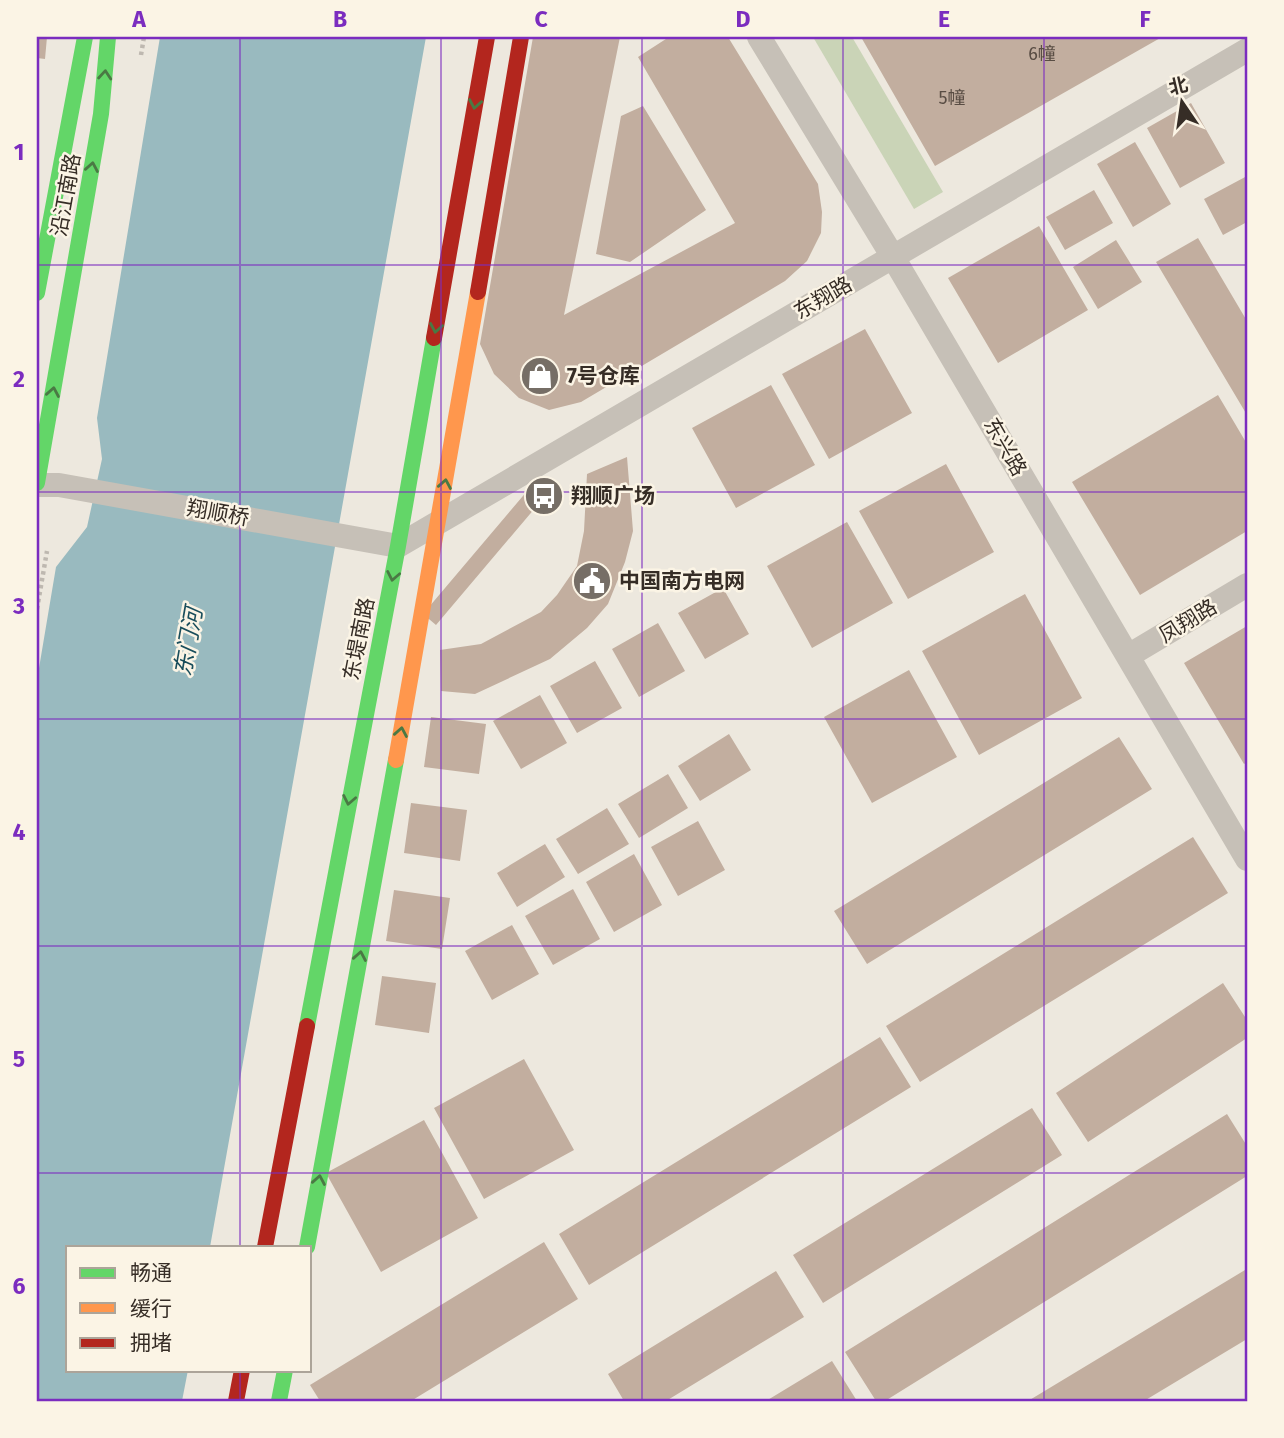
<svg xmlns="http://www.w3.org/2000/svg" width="1284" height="1438" font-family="'Fira Sans','Noto Sans SC',sans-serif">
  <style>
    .green { fill: #cad4b7 }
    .water { fill: #99babf }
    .building { fill: #c2ae9f }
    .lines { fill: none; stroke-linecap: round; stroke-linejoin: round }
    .path { stroke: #beb8b0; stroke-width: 4.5; stroke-dasharray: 3.5 3.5; stroke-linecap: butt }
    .street { stroke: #c6c0b7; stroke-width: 24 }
    .fast { stroke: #63d668; stroke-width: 16 }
    .slow { stroke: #ff974d; stroke-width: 16 }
    .jam { stroke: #b3261e; stroke-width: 16 }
    .oneway { stroke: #4a7944 }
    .grid { fill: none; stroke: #7b2cbf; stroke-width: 2; stroke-opacity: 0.55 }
    .labels { text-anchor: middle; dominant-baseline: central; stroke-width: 5; stroke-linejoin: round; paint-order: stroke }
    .number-label { font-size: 18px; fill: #594d44 }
    .street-label { font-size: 21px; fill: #362d26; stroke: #fbf4e5 }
    .poi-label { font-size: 21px; font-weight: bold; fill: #362d26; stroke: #fbf4e5; text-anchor: start }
    .water-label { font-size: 23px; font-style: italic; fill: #184d5b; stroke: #fbf4e5 }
    .neatline { fill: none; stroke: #7b2cbf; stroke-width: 2.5 }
    .grid-label { font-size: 23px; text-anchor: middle; font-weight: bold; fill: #7b2cbf }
  </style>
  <rect width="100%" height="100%" fill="#ede8de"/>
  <path class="green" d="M813 37H852L943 192 914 209Z"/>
  <path class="water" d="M160 37H426L210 1247H68V1370H188L182 1401H37V680L56 567 87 527 102 459 97 418Z"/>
  <path class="building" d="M37 37H47L45 59 37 58Z
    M533 37H620L564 315 735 223 638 57 669 37H728L818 184 822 212 821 233 807 261 785 281 581 402 549 410 519 398 494 374 480 344Z
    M861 37H1162L935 166Z
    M1191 103 1225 163 1180 188 1147 128Z
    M643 106 706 210 630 262 596 254 621 116Z
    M1135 142 1171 204 1133 227 1097 164Z
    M1247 176V222L1223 235 1204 199Z
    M1094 190 1113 223 1065 250 1046 217Z
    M1039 226 1088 310 998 363 948 278Z
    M1198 238 1247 321V415L1156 262Z
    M1116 240 1142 282 1098 309 1073 267Z
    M865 329 912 413 829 459 782 374Z
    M771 385 815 465 736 508 692 428Z
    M1218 395 1247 444V531L1140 595 1072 482Z
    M627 457 633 531 625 562 608 604 587 628 550 659 475 694 441 691 440 650 481 644 541 612 557 595 577 566 584 531 587 474Z
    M946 464 994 552 908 599 859 511Z
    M539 477 552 488 436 625 423 614Z
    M847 522 893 603 812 648 767 566Z
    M723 588 749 634 705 659 678 613Z
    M1025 594 1082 698 979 755 922 651Z
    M658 623 685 671 639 697 612 649Z
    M1247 626V762L1244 764 1184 663Z
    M595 661 622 708 577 733 550 686Z
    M909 670 957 757 872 803 824 717Z
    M540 695 567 743 521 769 493 721Z
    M431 717 486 724 479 774 424 767Z
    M729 734 751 770 700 801 678 766Z
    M1119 737 1152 789 867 964 834 911Z
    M668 774 688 808 639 838 618 804Z
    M411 803 467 810 460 861 404 853Z
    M607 808 629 844 578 874 556 839Z
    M698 821 725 870 678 896 651 847Z
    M1193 837 1228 893 920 1082 886 1026Z
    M545 844 565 877 517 907 497 873Z
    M634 854 662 905 614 932 586 882Z
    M573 889 600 939 553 965 525 916Z
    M394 890 450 898 442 949 386 941Z
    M512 925 539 974 492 1000 465 951Z
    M382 976 436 983 429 1033 375 1025Z
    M1223 983 1247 1020V1038L1088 1142 1056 1093Z
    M880 1037 911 1087 589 1285 559 1234Z
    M524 1059 574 1150 484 1199 434 1108Z
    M1032 1108 1062 1155 823 1303 793 1255Z
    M1227 1114 1247 1146V1176L885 1401H876L845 1352Z
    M424 1120 478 1218 381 1272 326 1173Z
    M544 1242 578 1299 411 1401H320L310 1385Z
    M1245 1270 1247 1274V1339L1144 1401H1028Z
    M776 1271 804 1317 666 1401H624L608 1374Z
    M832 1361 857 1401H766Z"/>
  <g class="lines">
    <path class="path" d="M141 55 144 37
      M37 609 47 551"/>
    <path class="street" d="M759 37 893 257 1247 859
      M37 485H59L398 546 1247 50
      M1128 656 1247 585"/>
    <path class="fast" d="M37 293 85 37
      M37 483 101 114 108 37
      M307 1026 398 546 434 338
      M307 1247 396 760
      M279 1401 285 1370"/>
    <path class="slow" d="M396 760 478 292"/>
    <path class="jam" d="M478 292 521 37
      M434 338 487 37
      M265 1247 307 1026
      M236 1401 242 1370"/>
  </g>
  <defs><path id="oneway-chevron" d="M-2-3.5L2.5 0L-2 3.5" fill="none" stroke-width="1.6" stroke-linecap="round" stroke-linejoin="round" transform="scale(1.75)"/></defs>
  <g class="oneway">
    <use href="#oneway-chevron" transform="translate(105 75) rotate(-85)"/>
    <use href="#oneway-chevron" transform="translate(475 104) rotate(100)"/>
    <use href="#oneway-chevron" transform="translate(92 167) rotate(-80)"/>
    <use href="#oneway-chevron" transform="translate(436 328) rotate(100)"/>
    <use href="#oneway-chevron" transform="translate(53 392) rotate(-80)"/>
    <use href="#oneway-chevron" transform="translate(445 484) rotate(-80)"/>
    <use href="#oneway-chevron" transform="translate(393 576) rotate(101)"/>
    <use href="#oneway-chevron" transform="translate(401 732) rotate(-80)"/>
    <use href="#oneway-chevron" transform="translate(349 800) rotate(101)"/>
    <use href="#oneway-chevron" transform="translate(360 956) rotate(-80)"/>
    <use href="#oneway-chevron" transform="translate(319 1180) rotate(-80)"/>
  </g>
  <path class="grid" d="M240 37V1247M441 37V1401M642 37V1401M843 37V1401M1044 37V1401M37 265H1247M37 492H1247M37 719H1247M37 946H1247M37 1173H1247M240 1370V1401"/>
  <defs>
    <g id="shop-disc" transform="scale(2.0125)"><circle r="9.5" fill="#766e66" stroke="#fbf4e5"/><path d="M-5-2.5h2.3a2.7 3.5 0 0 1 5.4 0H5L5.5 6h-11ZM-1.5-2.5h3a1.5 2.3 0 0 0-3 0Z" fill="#fff"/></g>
    <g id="bus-disc" transform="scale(2.0125)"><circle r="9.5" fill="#766e66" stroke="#fbf4e5"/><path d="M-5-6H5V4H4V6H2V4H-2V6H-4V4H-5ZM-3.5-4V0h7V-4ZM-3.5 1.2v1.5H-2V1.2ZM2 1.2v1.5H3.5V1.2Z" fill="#fff"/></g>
    <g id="civic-disc" transform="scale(2.0125)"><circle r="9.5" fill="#766e66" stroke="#fbf4e5"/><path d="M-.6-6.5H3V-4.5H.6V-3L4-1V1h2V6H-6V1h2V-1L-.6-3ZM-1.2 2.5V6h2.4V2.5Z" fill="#fff"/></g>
  </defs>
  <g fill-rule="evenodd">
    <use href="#shop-disc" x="540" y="376"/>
    <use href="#bus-disc" x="544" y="496"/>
    <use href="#civic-disc" x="592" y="581"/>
  </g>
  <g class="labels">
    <g class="number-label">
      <text x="1042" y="54">6幢</text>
      <text x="952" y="98">5幢</text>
    </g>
    <g class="street-label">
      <text transform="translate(66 195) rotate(-80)">沿江南路</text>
      <text transform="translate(823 298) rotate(-30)">东翔路</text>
      <text transform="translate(1005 447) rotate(60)">东兴路</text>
      <text transform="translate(218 513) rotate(10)">翔顺桥</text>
      <text transform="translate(1188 621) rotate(-31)">凤翔路</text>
      <text transform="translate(359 639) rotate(-79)">东堤南路</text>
    </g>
    <g class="poi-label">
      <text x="567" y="376">7号仓库</text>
      <text x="571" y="496">翔顺广场</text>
      <text x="619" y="581">中国南方电网</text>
    </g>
    <g class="water-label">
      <text transform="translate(188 642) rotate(-80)">东门河</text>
    </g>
  </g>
  <rect width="1284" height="1438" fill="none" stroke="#fbf4e5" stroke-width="77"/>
  <rect x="66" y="1246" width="245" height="126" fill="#fbf4e5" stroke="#aca499" stroke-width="2"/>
  <rect x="80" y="1268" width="35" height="10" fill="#63d668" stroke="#aca499" stroke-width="2"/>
  <text x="130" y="1280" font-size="21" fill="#362d26">畅通</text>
  <rect x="80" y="1303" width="35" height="10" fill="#ff974d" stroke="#aca499" stroke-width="2"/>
  <text x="130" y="1316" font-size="21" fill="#362d26">缓行</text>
  <rect x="80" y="1338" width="35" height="10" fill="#b3261e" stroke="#aca499" stroke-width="2"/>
  <text x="130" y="1350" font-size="21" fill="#362d26">拥堵</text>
  <g transform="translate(1182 102) rotate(347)" stroke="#fbf4e5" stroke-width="5" paint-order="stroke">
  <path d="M0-5L12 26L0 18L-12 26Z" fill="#362d26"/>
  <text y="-10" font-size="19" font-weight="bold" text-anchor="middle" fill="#362d26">北</text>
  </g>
  <rect x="38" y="38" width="1208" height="1362" class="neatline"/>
  <g class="grid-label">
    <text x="139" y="27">A</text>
    <text x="340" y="27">B</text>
    <text x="541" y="27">C</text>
    <text x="743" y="27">D</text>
    <text x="944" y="27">E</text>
    <text x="1145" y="27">F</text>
    <text x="19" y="160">1</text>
    <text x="19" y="387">2</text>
    <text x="19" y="614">3</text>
    <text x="19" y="840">4</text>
    <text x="19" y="1067">5</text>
    <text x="19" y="1294">6</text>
  </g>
</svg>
